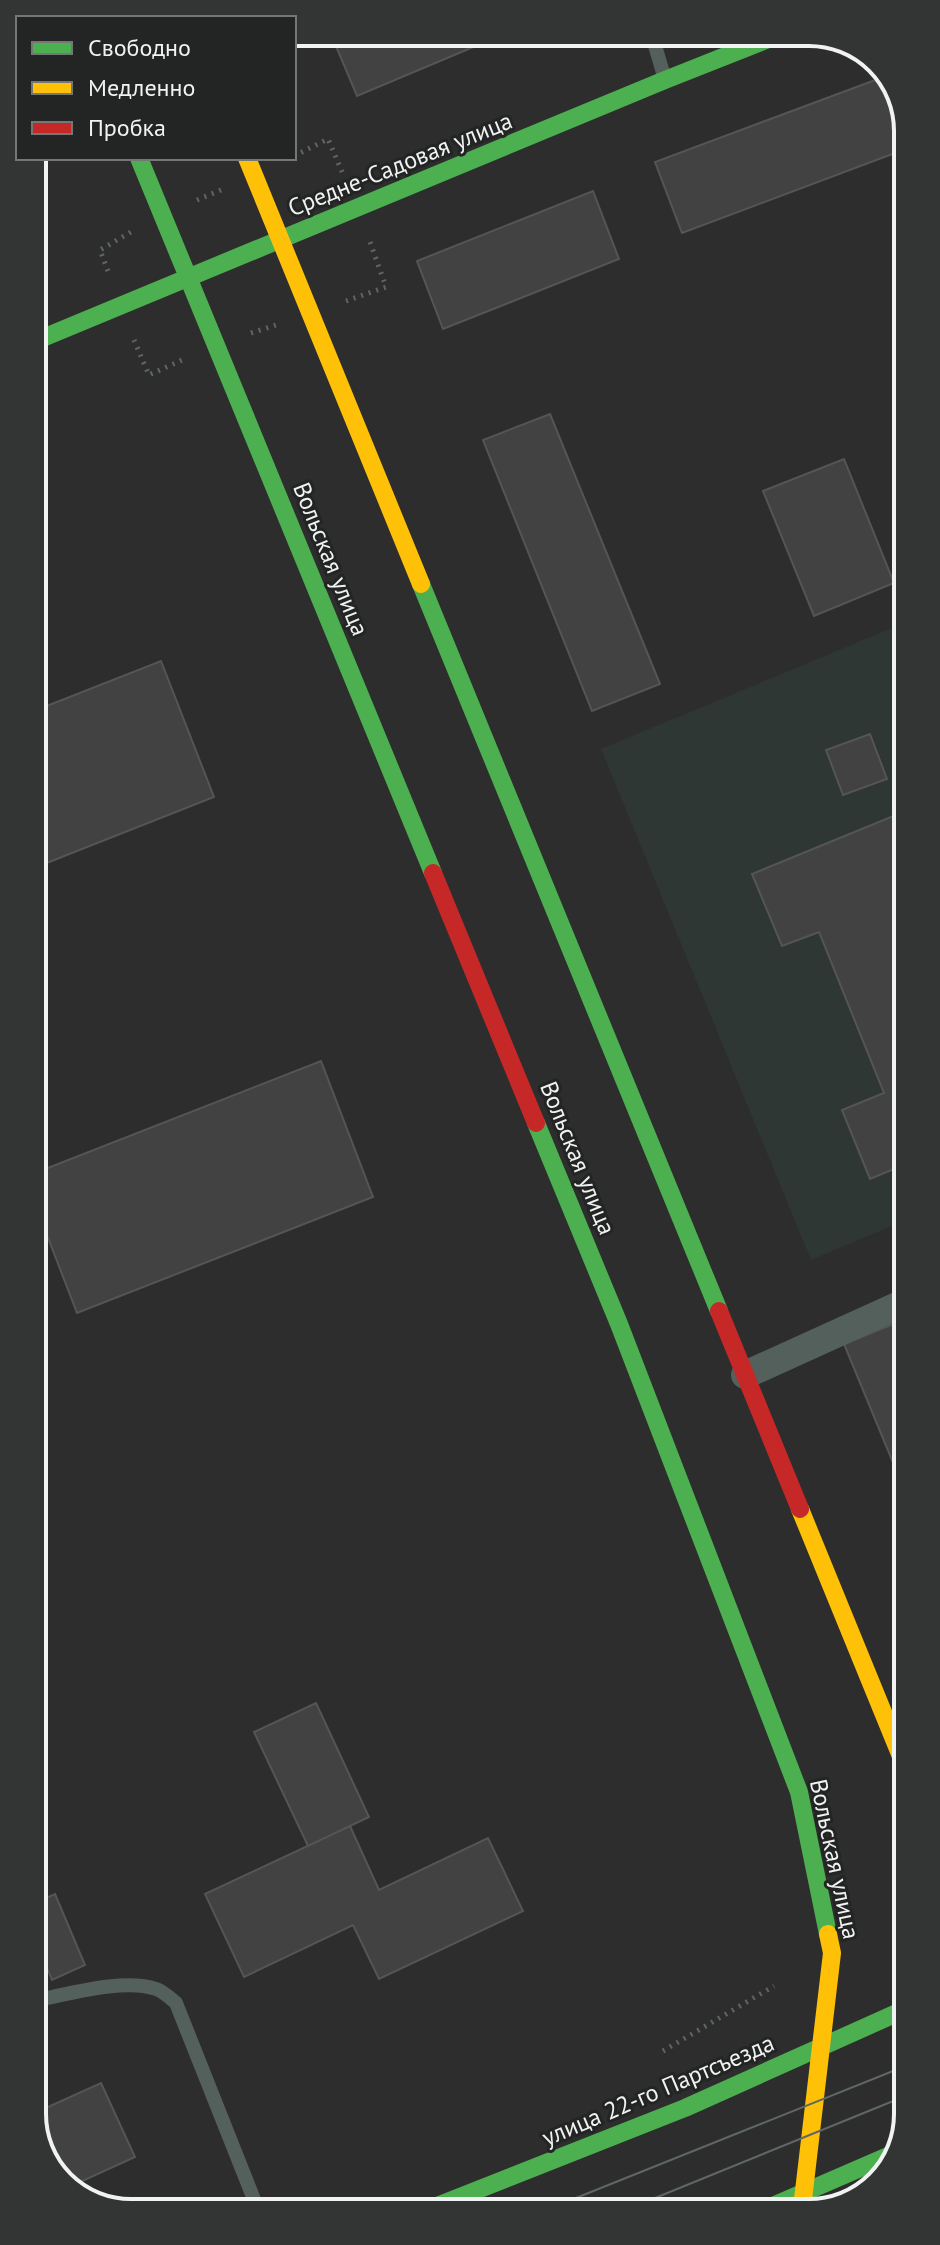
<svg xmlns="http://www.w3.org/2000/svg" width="940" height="2245" font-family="'PT Sans',sans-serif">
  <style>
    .built { fill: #2e3733 }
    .building { fill: #424242; stroke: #555; stroke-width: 2 }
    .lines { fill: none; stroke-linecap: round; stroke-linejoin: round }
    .path { stroke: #5d6663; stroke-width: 5; stroke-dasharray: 2 6; stroke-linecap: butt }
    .lane { stroke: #54605b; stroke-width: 14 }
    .street { stroke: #54605b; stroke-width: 28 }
    .fast { stroke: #4caf50; stroke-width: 18 }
    .slow { stroke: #ffc107; stroke-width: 18 }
    .jam { stroke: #c62828; stroke-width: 18 }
    .tram { stroke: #5f6764; stroke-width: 2 }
    .labels { text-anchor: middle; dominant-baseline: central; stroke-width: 6; stroke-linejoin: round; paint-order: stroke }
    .street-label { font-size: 24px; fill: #f1f2f2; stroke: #222523 }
    .rim { fill: none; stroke: #f1f2f2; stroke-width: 4 }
  </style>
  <rect width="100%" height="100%" fill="#2d2d2d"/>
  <path class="built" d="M904 623 906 1220 811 1260 601 749Z"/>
  <path class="building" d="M330 32H509L357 96Z
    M886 76 903 99V150L682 233 655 162Z
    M593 191 619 259 443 329 417 261Z
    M550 414 660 684 592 711 483 440Z
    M844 459 894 583 814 616 763 491Z
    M161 661 214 797 34 868V711Z
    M870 734 887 779 843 795 826 750Z
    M903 812 905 817 906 1164 870 1179 842 1110 884 1093 819 932 782 946 752 874Z
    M321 1061 373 1197 77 1313 35 1204V1173Z
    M906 1319V1494L844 1344Z
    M316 1703 369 1817 308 1846 254 1732Z
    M350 1826 379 1890 488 1838 523 1911 379 1979 353 1925 244 1977 205 1894Z
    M55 1894 85 1965 52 1980 37 1944V1902Z
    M101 2083 135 2157 67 2188 37 2146V2112Z"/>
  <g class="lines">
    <path class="path" d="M294 156 328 139 343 174
      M197 200 221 190
      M108 271 100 250 131 232
      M346 301 386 287 370 242
      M251 333 276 325
      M134 340 149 375 182 360
      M663 2051 774 1986"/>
    <path class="lane" d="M651 32 664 76
      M37 2000C69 1994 124 1978 156 1989 163 1991 170 1998 176 2003L259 2212"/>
    <path class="street" d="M745 1375 906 1302"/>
    <path class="fast" d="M139 158 433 873
      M33 342 665 80 786 32
      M421 584 719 1311
      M536 1123 619 1324 799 1792 828 1934
      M768 2208 895 2153
      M424 2211 685 2108 908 2008"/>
    <path class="slow" d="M247 158 421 584
      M800 1509 907 1771
      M802 2208 832 1953 828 1934"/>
    <path class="jam" d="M433 873 536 1123
      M719 1311 800 1509"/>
    <path class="tram" d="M628 2209 908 2095
      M546 2210 908 2065"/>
  </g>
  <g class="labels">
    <g class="street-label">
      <text transform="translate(400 164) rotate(-22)">Средне-Садовая улица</text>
      <text transform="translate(331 559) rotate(68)">Вольская улица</text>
      <text transform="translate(578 1158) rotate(68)">Вольская улица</text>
      <text transform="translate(835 1859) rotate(78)">Вольская улица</text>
      <text transform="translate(658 2090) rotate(-23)">улица 22-го Партсъезда</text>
    </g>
  </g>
  <path d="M0 0H940V2245H0ZM131 46H809A85 85 0 0 1 894 131V2114A85 85 0 0 1 809 2199H131A85 85 0 0 1 46 2114V131A85 85 0 0 1 131 46Z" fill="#333534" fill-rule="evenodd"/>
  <path class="rim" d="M131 46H809A85 85 0 0 1 894 131V2114A85 85 0 0 1 809 2199H131A85 85 0 0 1 46 2114V131A85 85 0 0 1 131 46Z"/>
  <rect x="16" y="16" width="280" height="144" fill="#222523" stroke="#757776" stroke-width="2"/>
  <rect x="32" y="42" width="40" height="12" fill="#4caf50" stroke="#757776" stroke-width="2"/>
  <text x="88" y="56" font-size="24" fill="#f1f2f2">Свободно</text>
  <rect x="32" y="82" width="40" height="12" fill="#ffc107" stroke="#757776" stroke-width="2"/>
  <text x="88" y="96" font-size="24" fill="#f1f2f2">Медленно</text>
  <rect x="32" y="122" width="40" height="12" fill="#c62828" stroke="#757776" stroke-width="2"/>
  <text x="88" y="136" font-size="24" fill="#f1f2f2">Пробка</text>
</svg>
